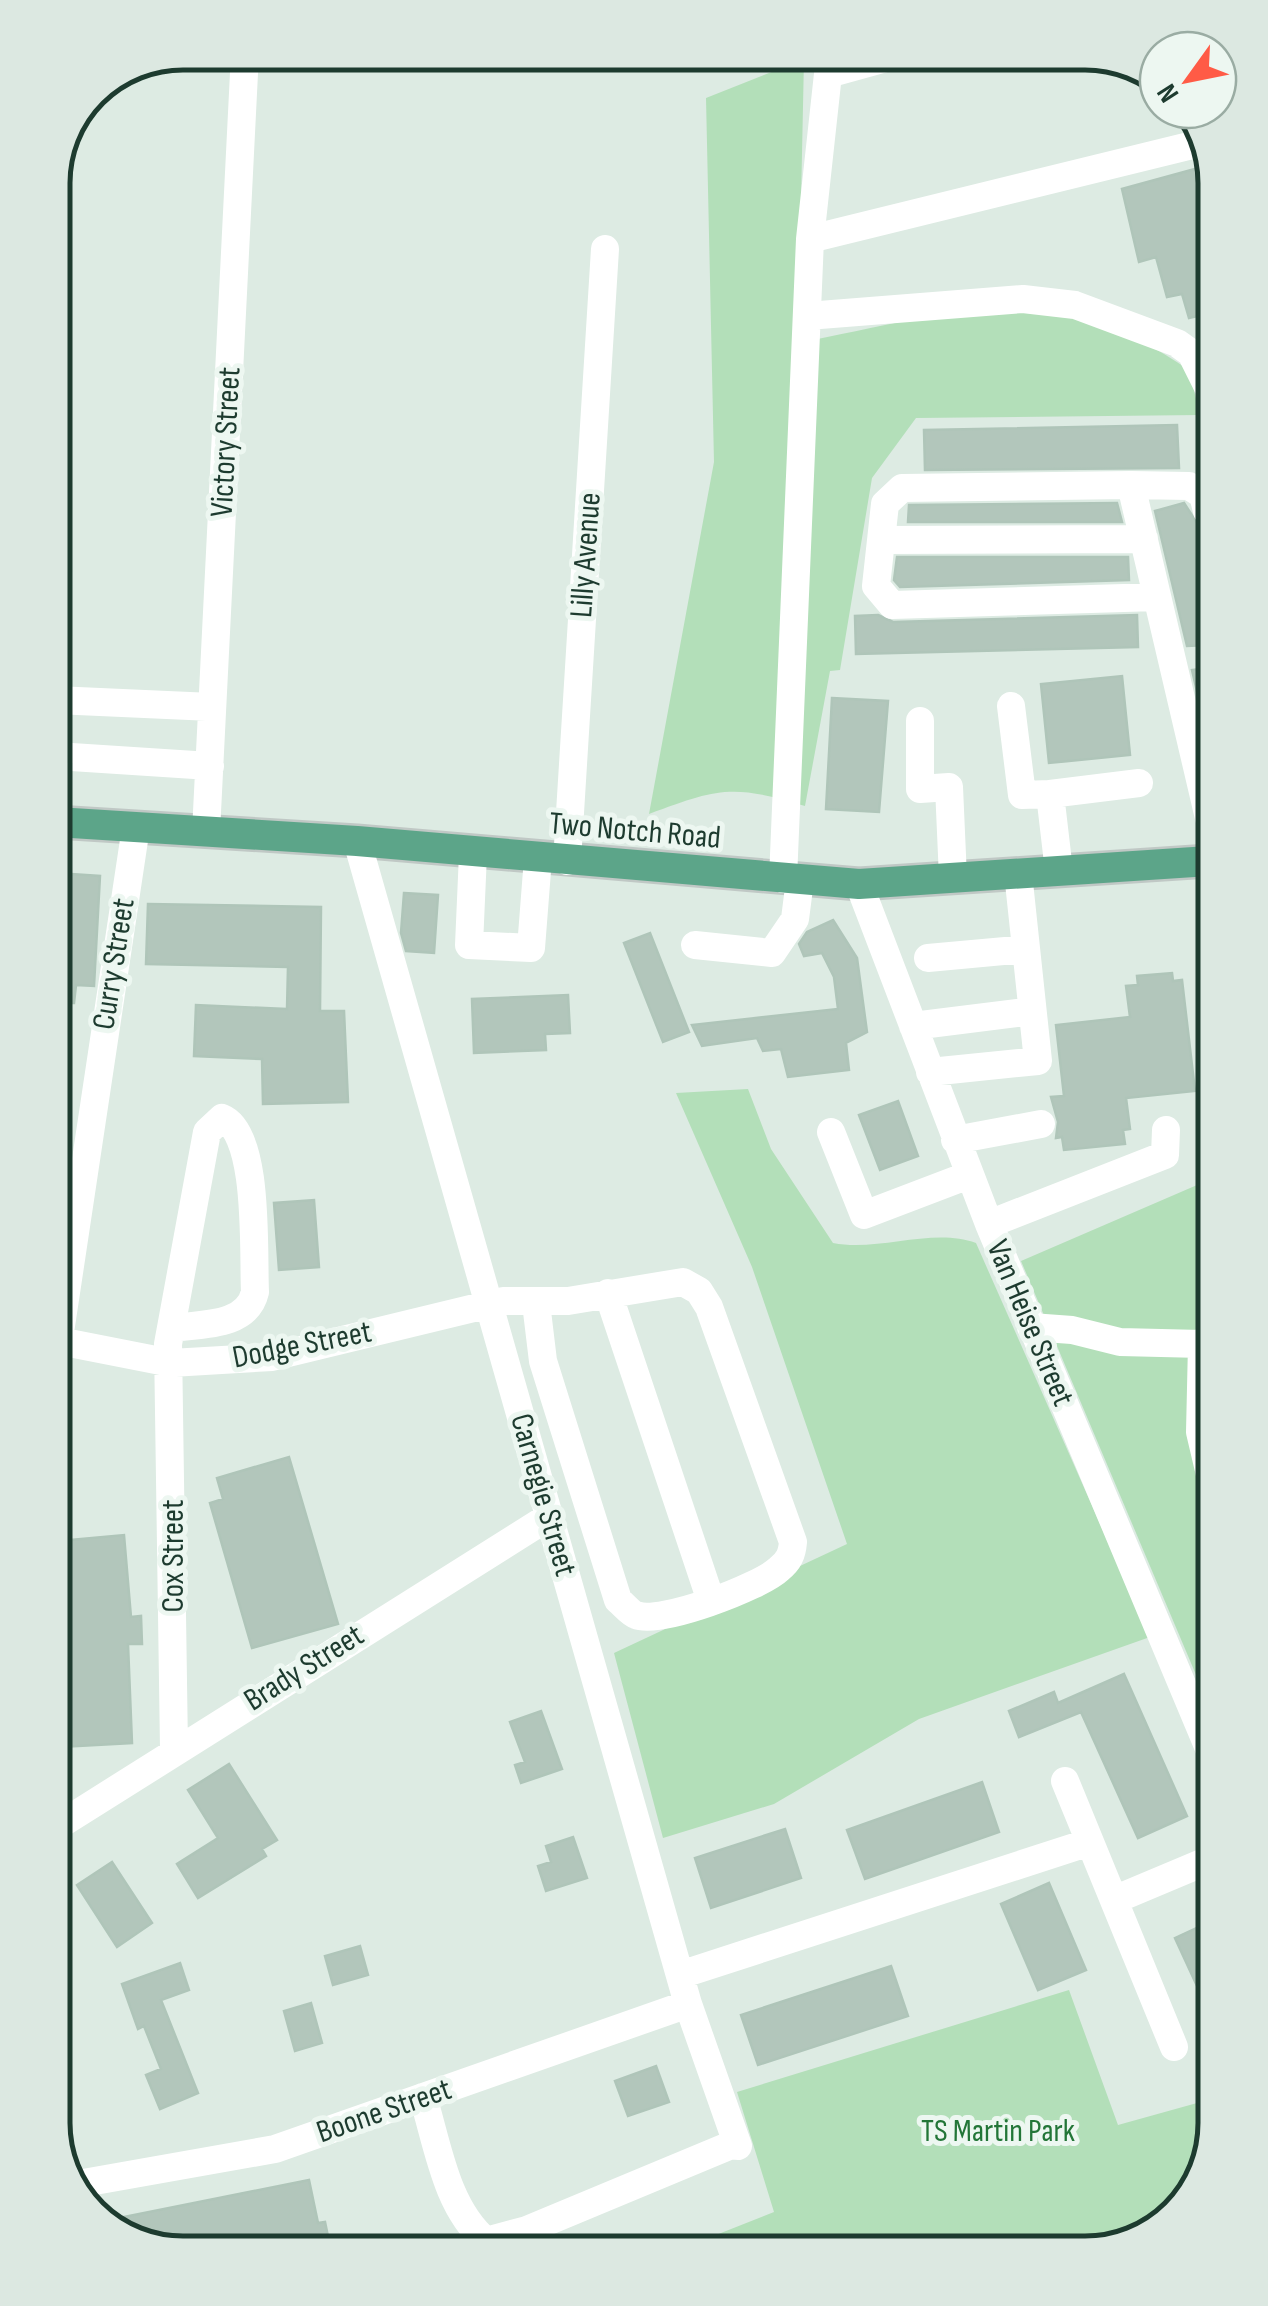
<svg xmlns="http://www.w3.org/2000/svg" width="1268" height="2306" font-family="'Sofia Sans Condensed',sans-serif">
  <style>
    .green { fill: #b3dfb9 }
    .building { fill: #b2c6bb; stroke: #afc5b9; stroke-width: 2.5 }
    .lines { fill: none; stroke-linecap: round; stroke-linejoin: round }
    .major-casing { stroke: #c0c8c5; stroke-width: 35 }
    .minor { stroke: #fff; stroke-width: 28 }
    .major { stroke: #5ca589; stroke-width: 30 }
    .labels { text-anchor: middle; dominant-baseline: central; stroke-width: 10; stroke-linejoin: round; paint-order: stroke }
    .street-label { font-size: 32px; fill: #1d3b2f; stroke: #edf7f1 }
    .park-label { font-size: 32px; fill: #237638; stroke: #edf7f1 }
    .rim { fill: none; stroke: #1d3b2f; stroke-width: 5 }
  </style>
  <rect width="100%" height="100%" fill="#ddebe3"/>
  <path class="green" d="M804 59 798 343C950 314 1050 273 1189 370L1200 415 916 418 872 478 840 670 830 671 805 806C733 784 718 788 649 814L714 462 706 98Z
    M748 1089 771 1149 833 1243C879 1252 933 1227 976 1243L1150 1637 919 1719 774 1804 663 1838 614 1653 847 1544 752 1267 676 1093Z
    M1211 1179 1213 1715 1021 1261Z
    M1069 1990 1118 2125 1215 2098V2131L1193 2196 1136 2243 683 2248 774 2212 737 2092Z"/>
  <path class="building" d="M1206 166V314L1189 318 1182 294 1167 297 1156 257 1139 262 1122 189Z
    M1177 425 1179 468 925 470 924 430Z
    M1117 503 1122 522H908L909 505Z
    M1184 503 1199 526 1207 555 1208 645 1187 646 1155 511Z
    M897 557H1128L1129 580 900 587 894 580Z
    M878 615 893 622 1137 615 1138 647 856 654 855 616Z
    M1208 668V734H1207L1192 670Z
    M1122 676 1130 755 1049 763 1041 684Z
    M832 698 888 701 879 812 826 809Z
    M56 873 100 876 94 986 76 985 74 1003H57Z
    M404 893 438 895 434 953 406 951 401 933Z
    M148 904 321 907 320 1011H344L348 1102 263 1104 262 1059 194 1056 196 1005 287 1009 288 967 146 964Z
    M833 920 857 958 867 1032 846 1043 849 1070 788 1077 781 1049 763 1051 757 1038 702 1046 692 1025 838 1009 834 977 822 953 804 956 799 944 807 932Z
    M650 933 689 1032 663 1042 624 943Z
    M1172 973 1173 981 1182 980 1195 1091 1126 1098 1130 1129 1123 1130 1125 1144 1064 1150 1062 1137 1056 1138 1058 1122 1051 1097 1064 1096 1056 1025 1130 1017 1126 986 1138 985 1137 976Z
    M568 995 570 1033 545 1034 546 1050 474 1053 472 999Z
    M898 1101 918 1156 880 1170 859 1115Z
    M314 1200 319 1267 279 1270 274 1203Z
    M289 1457 338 1624 252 1648 210 1503 223 1499 217 1478Z
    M124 1535 131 1617 141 1616 142 1644H128L132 1743 61 1747 60 1620 71 1619 66 1571 60 1572V1541Z
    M1124 1674 1187 1816 1138 1838 1081 1712 1019 1737 1009 1711 1054 1692 1058 1703Z
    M541 1711 562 1769 521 1783 515 1765 525 1762 510 1722Z
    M229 1764 277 1840 262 1849 266 1856 198 1898 177 1864 218 1838 188 1790Z
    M982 1782 999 1832 865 1879 847 1830Z
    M785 1829 801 1878 711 1908 695 1858Z
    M573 1837 587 1878 546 1891 538 1866 551 1862 546 1846Z
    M112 1862 152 1923 117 1947 77 1885Z
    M1049 1883 1086 1970 1038 1990 1001 1904Z
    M1214 1920 1215 2025 1175 1938Z
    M360 1946 368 1975 333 1985 325 1956Z
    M180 1963 189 1990 161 2000 198 2093 160 2109 146 2075 161 2069 144 2026 138 2029 122 1984Z
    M891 1966 908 2016 758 2065 741 2015Z
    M311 2003 322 2043 295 2051 284 2011Z
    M656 2066 669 2102 628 2116 615 2081Z
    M309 2180 318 2223 325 2222 330 2246 321 2248 322 2252 175 2253 122 2235 119 2218Z"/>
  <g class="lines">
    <g class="major-casing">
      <path id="major" d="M56 822 357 841 859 884 1209 861"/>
    </g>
    <path class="minor" d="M810 239 1205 142
      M807 316 1023 299 1075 305 1177 343 1191 353 1207 385
      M1131 485 902 488 885 504 876 586 892 605 1157 597
      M1207 511 1203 495 1189 486 1131 485 1209 818
      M881 540 1144 539
      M55 700 212 707
      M1011 706 1022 795 1050 794
      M920 721V789L949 787 953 878
      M56 756 210 766
      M206 832 245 53
      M357 841 688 2004 738 2146
      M473 854 469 945 531 948 538 858
      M567 861 605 249
      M1059 871 1050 794 1139 783
      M783 879 810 239 828 74 904 53
      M859 884 989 1224 1213 1758
      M695 945 772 953 795 919 800 880
      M928 958 1026 949
      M913 1026 1032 1011
      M930 1072 1038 1061 1018 873
      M831 1132 864 1215 969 1175
      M955 1140 1041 1124
      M989 1224 1165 1155 1166 1130
      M608 1293 711 1601
      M1031 1327 1072 1330 1120 1342 1202 1344
      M172 1328C201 1324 247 1327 255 1292 253 1254 260 1133 222 1118L207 1132 168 1344 174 1749
      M1211 1333 1202 1344 1200 1432 1212 1483
      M59 1339 136 827
      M59 1341 171 1363 272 1357 503 1301H568L683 1282 699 1291 709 1307 793 1542C792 1554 789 1561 779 1569 760 1587 660 1625 636 1615 630 1613 624 1605 618 1600L543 1361 536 1303
      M1065 1781 1174 2047
      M61 1824 550 1516
      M1114 1900 1214 1858
      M680 1975 1090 1842
      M423 2097C438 2146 446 2207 486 2241L527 2230 736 2143
      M72 2185 275 2149 688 2004"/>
    <use href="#major" class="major"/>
  </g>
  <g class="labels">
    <g class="street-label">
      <text transform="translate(226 442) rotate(-87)">Victory Street</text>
      <text transform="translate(586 555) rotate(-86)">Lilly Avenue</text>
      <text transform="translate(635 831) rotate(5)">Two Notch Road</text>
      <text transform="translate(114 964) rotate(-81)">Curry Street</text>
      <text transform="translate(1030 1323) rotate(67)">Van Heise Street</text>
      <text transform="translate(302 1345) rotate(-11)">Dodge Street</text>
      <text transform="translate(543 1495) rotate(74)">Carnegie Street</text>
      <text transform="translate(173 1556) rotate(-90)">Cox Street</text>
      <text transform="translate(304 1668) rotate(-32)">Brady Street</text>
      <text transform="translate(384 2111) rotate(-19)">Boone Street</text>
    </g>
    <g class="park-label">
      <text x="998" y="2131">TS Martin Park</text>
    </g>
  </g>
  <path d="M0 0H1268V2306H0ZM183 70H1085A113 113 0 0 1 1198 183V2123A113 113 0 0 1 1085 2236H183A113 113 0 0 1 70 2123V183A113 113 0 0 1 183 70Z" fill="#dce8e1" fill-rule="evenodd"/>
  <path class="rim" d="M183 70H1085A113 113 0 0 1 1198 183V2123A113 113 0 0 1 1085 2236H183A113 113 0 0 1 70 2123V183A113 113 0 0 1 183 70Z"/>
  <g transform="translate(1188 80) rotate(237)"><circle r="48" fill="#edf7f1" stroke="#9aaca3" stroke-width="2.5"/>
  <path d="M0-8L18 38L0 25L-18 38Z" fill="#ff5b46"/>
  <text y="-15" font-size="28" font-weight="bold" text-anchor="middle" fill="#1d3b2f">N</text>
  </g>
</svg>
